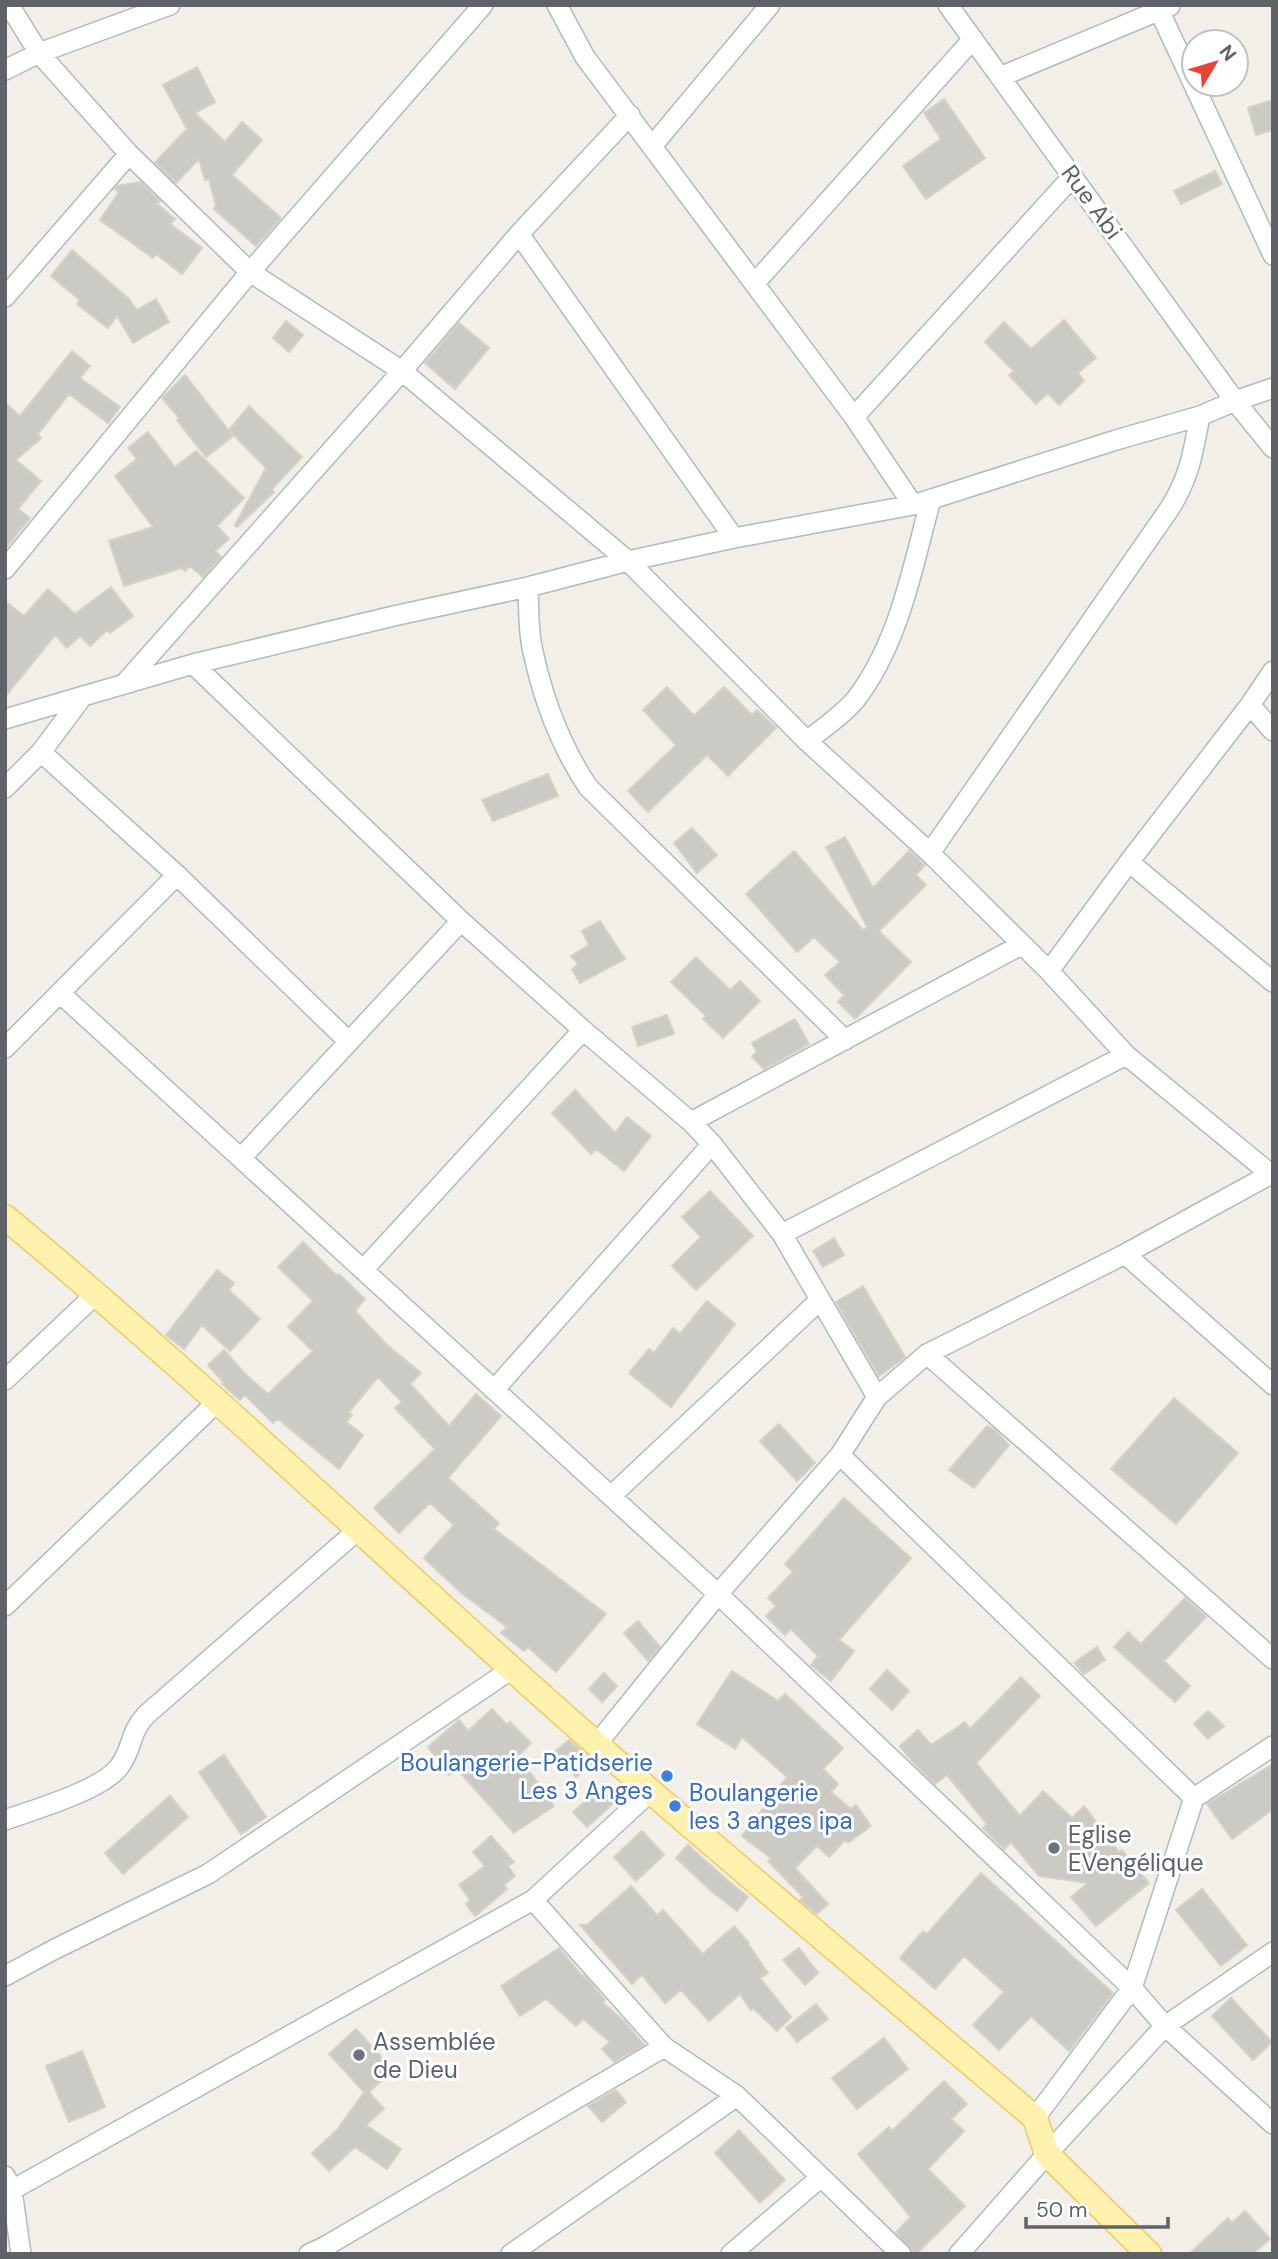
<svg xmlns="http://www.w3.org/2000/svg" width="1278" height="2259" font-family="'DM Sans',sans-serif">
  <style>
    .building { fill: #cccac5; stroke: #d6d1c6; stroke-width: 2 }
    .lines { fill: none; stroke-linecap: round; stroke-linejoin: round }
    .minor-casing { stroke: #b5b8bc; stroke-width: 22 }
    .major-casing { stroke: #f2c960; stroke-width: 27 }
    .minor { stroke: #fff; stroke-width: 19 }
    .major { stroke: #fff2af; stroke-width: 24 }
    .shop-dot { fill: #3f7fe0; stroke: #fff; stroke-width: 2.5 }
    .worship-dot { fill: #6b7280; stroke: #fff; stroke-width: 2.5 }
    .labels { text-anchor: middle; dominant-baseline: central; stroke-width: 6; stroke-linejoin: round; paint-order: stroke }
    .street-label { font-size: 24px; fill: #5f6368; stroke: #fff }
    .shop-label { font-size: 24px; fill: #366cbe; stroke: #fff; text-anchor: end }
    .worship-label { font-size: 24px; fill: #5b616d; stroke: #fff; text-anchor: start }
  </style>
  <rect width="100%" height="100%" fill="#f1efe8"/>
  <path class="building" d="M197 67 215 102 195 113 225 142 242 122 262 140 232 175 281 218 256 246 214 209 216 206 209 179 205 180 199 159 176 183 155 162 187 129 163 85Z
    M944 99 985 158 926 199 903 166 941 139 924 113Z
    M1273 100V130L1256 135 1248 108Z
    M1215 171 1222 184 1181 204 1174 191Z
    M140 182 160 201 157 204 175 219 170 224 202 248 182 274 156 254 153 258 100 220 119 192 115 189 117 186Z
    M72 250 128 298 137 310 156 299 169 322 133 343 117 316 108 328 96 319 77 304 80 300 51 276Z
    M1064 320 1096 358 1078 373 1084 381 1059 405 1048 393 1036 404 1009 375 1014 371 985 342 1004 322 1031 349Z
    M286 321 303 335 289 352 273 338Z
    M459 323 489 348 455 389 425 363Z
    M72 351 90 366 80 378 120 407 108 423 69 394 38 434 41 438 16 460 41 481 18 509 30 518 5 549V403L20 416Z
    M185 375 233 436 206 457 177 420 179 418 162 398Z
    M249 406 302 457 272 489 274 492 237 527 235 525 266 468 229 430Z
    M148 432 175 467 196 451 244 498 217 526 229 539 215 551 221 557 203 577 190 566 185 571 182 568 124 586 109 541 153 527 115 476 137 459 128 448Z
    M111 587 133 616 110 633 107 630 90 646 80 636 67 648 55 635 5 697V601L24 616 48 589 75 614Z
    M667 687 694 716 724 687 752 715 757 710 776 728 728 776 707 755 648 812 628 791 676 745 643 710Z
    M548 774 558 796 493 821 482 800Z
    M692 828 717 855 697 873 674 843Z
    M845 837 873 888 909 851 925 865 916 875 926 885 879 931 911 962 855 1019 838 1002 844 995 825 975 840 962 814 937 797 952 746 894 794 851 863 930 867 927 826 847Z
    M600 921 625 959 580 983 572 970 578 964 571 956 589 945 582 931Z
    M696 957 730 990 740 981 760 1001 723 1038 703 1019 706 1016 671 982Z
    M667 1015 674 1034 638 1046 632 1027Z
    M795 1019 809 1044 764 1069 752 1057 757 1052 752 1043Z
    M575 1090 615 1133 627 1117 651 1136 624 1171 596 1149 591 1154 552 1113Z
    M710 1191 753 1236 696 1290 672 1266 701 1237 682 1217Z
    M834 1238 844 1255 823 1267 813 1251Z
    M303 1242 337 1276 339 1274 365 1299 355 1311 386 1344 421 1373 410 1384 449 1426 476 1394 501 1416 448 1478 499 1523 494 1529 606 1614 556 1672 528 1647 524 1651 501 1633 507 1627 460 1592 424 1558 454 1525 430 1503 399 1533 374 1508 435 1449 395 1408 402 1402 378 1377 349 1412 352 1415 346 1422 363 1435 339 1469 278 1419 273 1423 245 1395 240 1400 222 1384 224 1383 208 1365 224 1350 245 1374 268 1394 313 1351 288 1327 313 1301 278 1267Z
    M217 1270 234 1283 229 1290 260 1319 230 1351 202 1325 184 1349 166 1335Z
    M863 1286 905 1357 879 1376 836 1302Z
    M707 1301 735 1324 671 1407 629 1373 649 1349 654 1353 673 1328 680 1334Z
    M1174 1398 1238 1453 1176 1524 1111 1469Z
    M779 1424 815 1463 797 1481 760 1441Z
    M987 1426 995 1430 1009 1445 974 1488 949 1470Z
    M844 1498 911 1558 839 1640 854 1651 831 1681 811 1665 818 1656 791 1629 785 1635 766 1616 776 1606 768 1598 793 1572 785 1564Z
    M1185 1598 1206 1617 1164 1661 1190 1686 1175 1702 1114 1647 1128 1632 1141 1644Z
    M638 1621 660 1647 648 1661 624 1633Z
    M1097 1647 1105 1660 1084 1674 1074 1663Z
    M887 1670 909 1691 892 1710 870 1689Z
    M732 1671 778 1701 785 1694 843 1748 823 1769 838 1784 831 1792 851 1809 856 1805 871 1826 848 1843 845 1840 829 1857 817 1846 795 1868 828 1904 817 1914 800 1900 803 1897 768 1861 771 1858 742 1836 787 1777 742 1737 735 1749 697 1724Z
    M604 1673 617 1686 602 1702 589 1689Z
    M1021 1677 1040 1696 976 1763 1020 1816 1043 1791 1072 1818 1084 1806 1119 1852 1122 1850 1149 1883 1096 1926 1071 1897 1088 1883 1039 1876 1011 1842 1004 1849 983 1828 987 1824 947 1775 935 1784 912 1761 900 1746 918 1730 931 1745 965 1722 970 1729Z
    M492 1709 507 1725 510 1722 531 1743 517 1757 533 1776 554 1806 514 1833 457 1769 449 1775 428 1747 459 1720 468 1731Z
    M1208 1711 1224 1726 1208 1739 1194 1724Z
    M569 1740 594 1762 576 1777 555 1751Z
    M224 1755 266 1817 241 1834 199 1772Z
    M1273 1764V1809L1232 1839 1207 1804Z
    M601 1787 615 1802 587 1827 573 1812Z
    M170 1796 188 1817 123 1874 105 1853Z
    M642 1831 664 1855 636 1881 614 1857Z
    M491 1836 514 1862 508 1866 515 1876 504 1885 507 1889 475 1916 466 1904 470 1900 459 1885 485 1866 473 1852Z
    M688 1845 727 1880 748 1897 737 1911 710 1890 676 1858Z
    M981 1873 1113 1993 1069 2051 1031 2016 999 2050 973 2025 1004 1992 964 1956 935 1989 900 1958 923 1931 927 1934Z
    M631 1886 657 1915 663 1910 703 1954 734 1926 749 1943 748 1944 768 1973 760 1978 791 2017 777 2031 753 2008 751 2010 740 1994 709 2021 681 1990 665 2003 642 1975 632 1984 580 1925H587Z
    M1202 1889 1247 1945 1221 1966 1176 1910Z
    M559 1948 582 1976 584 1975 605 2000 602 2002 625 2022 644 2045 614 2062 602 2049 610 2042 583 2019 576 2026 546 1999 520 2016 501 1986Z
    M799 1948 818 1973 805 1985 783 1960Z
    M1231 1998 1272 2042 1253 2060 1212 2016Z
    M816 2004 828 2019 797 2042 786 2028Z
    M356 2029 393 2070 369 2092 384 2109 366 2125 401 2149 387 2169 355 2147 329 2171 312 2153 337 2130 364 2092 329 2054Z
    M884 2038 908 2069 857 2109 832 2078Z
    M82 2051 105 2107 69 2122 46 2066Z
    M944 2081 967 2104 951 2119 964 2131 928 2169 965 2206 916 2254 896 2232 911 2217 858 2154 889 2127 892 2131Z
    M616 2090 626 2102 602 2122 588 2106Z
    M739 2130 785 2180 760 2203 715 2153Z
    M1245 2211 1270 2239 1253 2254H1189L1228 2218 1232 2223Z"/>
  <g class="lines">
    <g class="minor-casing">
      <path id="minor" d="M9 5 39 53 129 154 250 272 402 371 628 561 807 741 930 853 1049 971 1126 1055 1273 1176
        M557 5 585 57 854 417 913 505
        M948 5 1235 401 1273 448
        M1159 10 1273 255
        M5 70 39 53 170 5
        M1000 77 1170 6
        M653 145 770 5
        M519 234 734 538
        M755 283 973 39
        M5 297 129 154
        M854 417 1073 176
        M5 569 250 272 483 5
        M528 587C529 607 528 628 532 647 542 696 560 745 588 787L845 1040
        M193 664 461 921 583 1030 691 1122 712 1144 782 1234 877 1397
        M125 683 402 371 519 234 630 115
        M1250 705 1273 731
        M5 719 193 664 398 615 528 587 628 561 734 538 913 505 1116 440 1200 416 1235 401 1273 388
        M807 741C823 728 843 715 856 699 899 643 913 566 931 499
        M41 752 177 875 348 1041
        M5 788 41 752 83 696
        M930 853 1170 508C1190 476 1193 452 1200 416
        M1129 862 1273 982
        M1049 971 1129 862 1250 705 1273 671
        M61 994 718 1594 1132 1988 1165 2026 1273 2124
        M5 1048 177 875
        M691 1122 1021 945
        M241 1158 461 921
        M782 1234 1126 1055
        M1125 1254 1273 1385
        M363 1270 583 1030
        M927 1354 1273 1659
        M5 1380 97 1293
        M494 1390 712 1144
        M840 1455 1194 1798
        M611 1496 820 1300
        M5 1606 218 1401
        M596 1745 718 1594 840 1455 877 1397 927 1354 1125 1254 1271 1174
        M5 1820C33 1810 102 1790 119 1767 133 1749 129 1733 146 1715L359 1529
        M533 1900 664 2047 737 2096 901 2254
        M5 1976 55 1949 208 1874 512 1669
        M1035 2118 1132 1988 1194 1798 1273 1746
        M5 2176 12 2190 21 2254
        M12 2190 533 1900 650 1792
        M309 2254 326 2246 664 2047
        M511 2254 737 2096
        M731 2254 821 2177
        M959 2254 1047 2154 1165 2026 1273 1952"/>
    </g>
    <g class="major-casing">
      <path id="major" d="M5 1217C208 1386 397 1569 595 1743 740 1870 888 1993 1035 2118L1047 2154 1149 2254"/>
    </g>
    <use href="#minor" class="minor"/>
    <use href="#major" class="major"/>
  </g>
  <g class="shop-dot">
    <circle cx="667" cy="1776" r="7"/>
    <circle cx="675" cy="1806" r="7"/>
  </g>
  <g class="worship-dot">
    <circle cx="1054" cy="1848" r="7"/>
    <circle cx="359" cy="2055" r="7"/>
  </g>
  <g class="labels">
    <g class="street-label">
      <text transform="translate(1092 202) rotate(54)">Rue Abi</text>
    </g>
    <g class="shop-label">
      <text x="653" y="1762">Boulangerie-Patidserie<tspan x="653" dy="28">Les 3 Anges</tspan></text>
      <text x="689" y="1792" text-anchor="start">Boulangerie<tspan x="689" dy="28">les 3 anges ipa</tspan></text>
    </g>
    <g class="worship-label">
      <text x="1068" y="1834">Eglise<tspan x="1068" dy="28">EVengélique</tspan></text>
      <text x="373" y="2041">Assemblée<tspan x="373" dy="28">de Dieu</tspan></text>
    </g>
  </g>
  <rect width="1278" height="2259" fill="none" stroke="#5f6368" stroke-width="14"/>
  <g transform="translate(1215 63) rotate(52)"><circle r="33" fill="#ffffff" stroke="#bfc1c3" stroke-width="2"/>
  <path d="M0-5L12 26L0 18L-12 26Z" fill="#ea4335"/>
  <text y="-10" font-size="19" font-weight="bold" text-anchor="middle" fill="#5f6368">N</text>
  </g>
  <path d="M1026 2217v10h142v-10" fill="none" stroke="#5f6368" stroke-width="3.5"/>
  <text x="1036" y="2217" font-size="21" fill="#5f6368" stroke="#ffffff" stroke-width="5" paint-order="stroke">50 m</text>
</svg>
